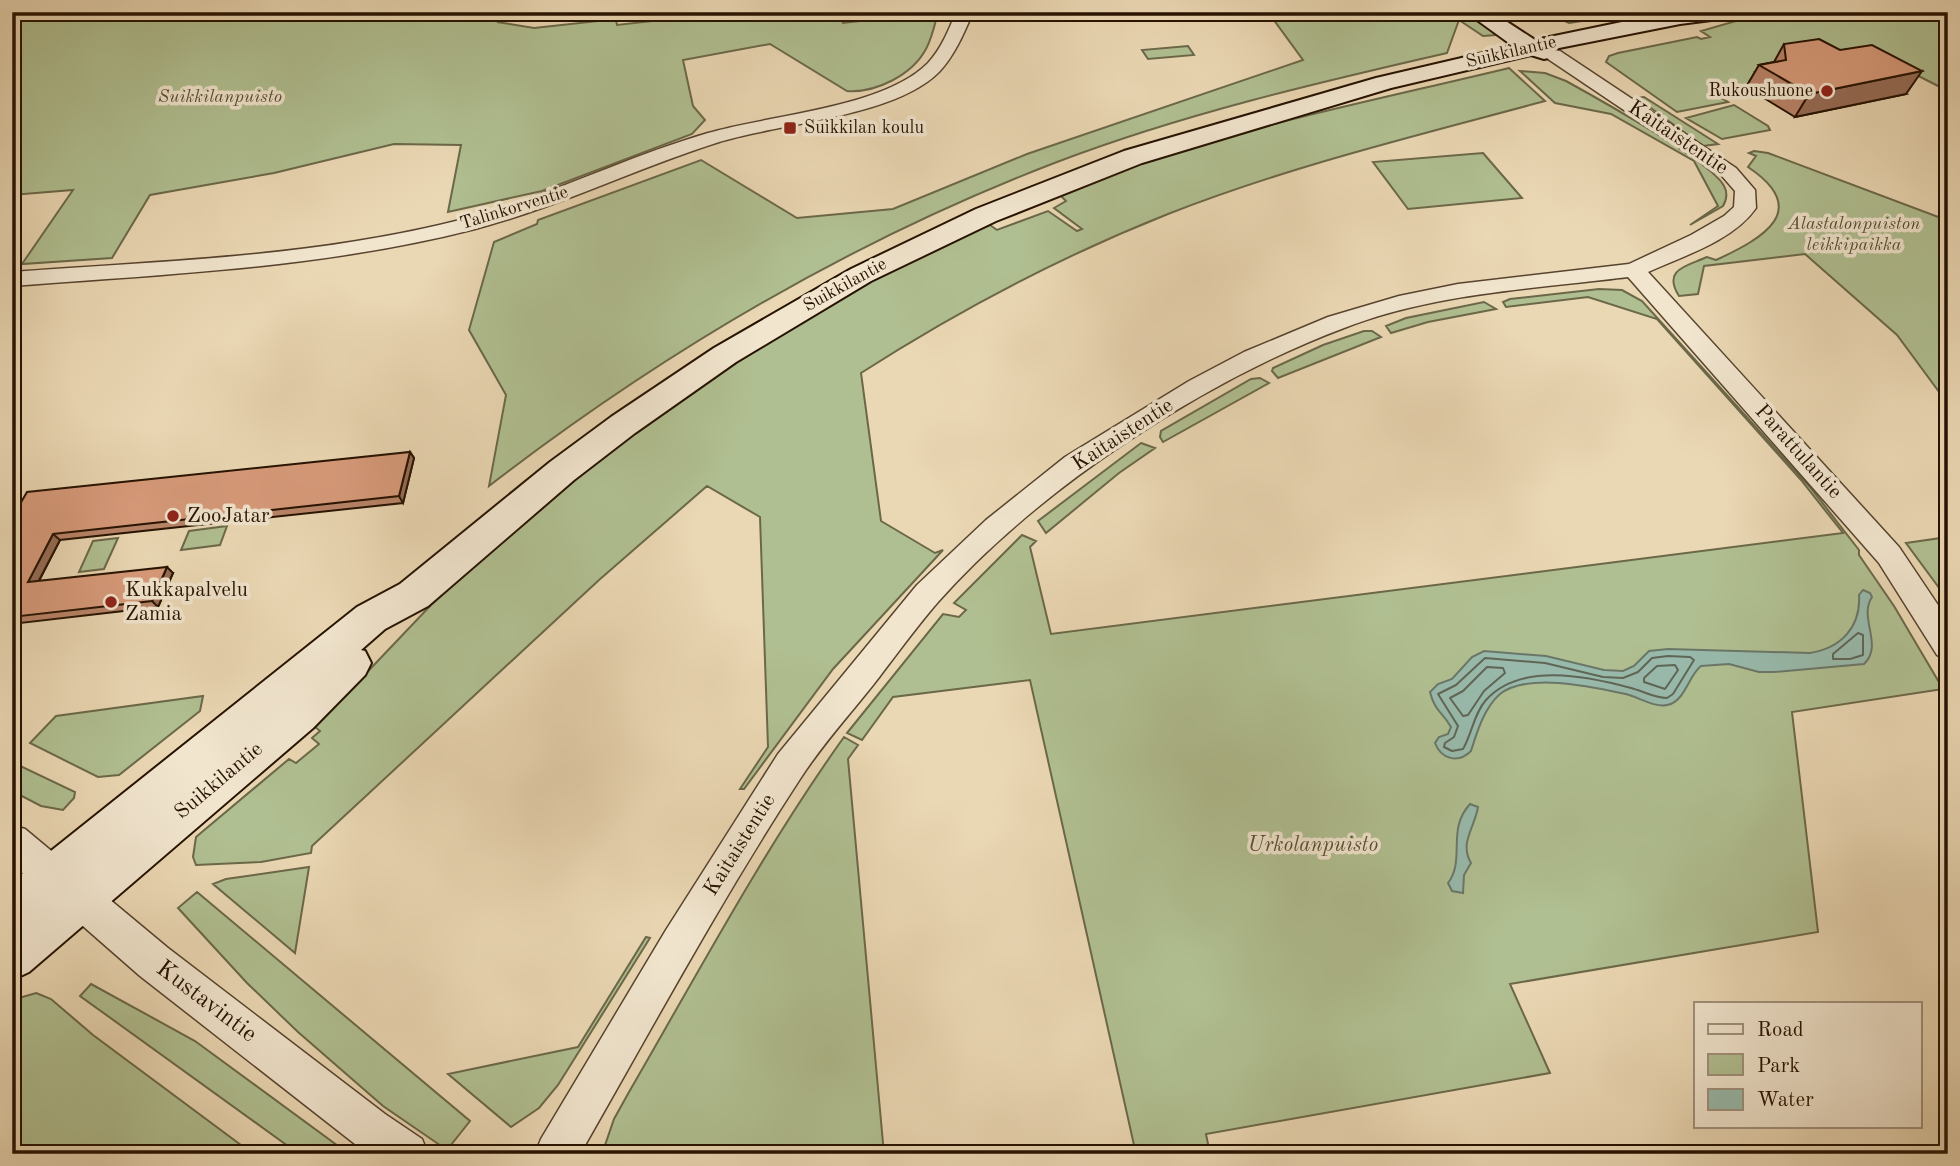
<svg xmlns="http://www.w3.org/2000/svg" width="1960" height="1166" font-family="'Old Standard TT',serif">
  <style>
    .green { fill: #b0bf91; stroke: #6b6849; stroke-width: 2 }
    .water { fill: #98baac; stroke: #6a7768; stroke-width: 2 }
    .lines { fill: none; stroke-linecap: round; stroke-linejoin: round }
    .shore { stroke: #5f6656; stroke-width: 2 }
    .stream { stroke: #6a7768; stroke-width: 9 }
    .street-casing { stroke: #57432e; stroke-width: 3 }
    .secondary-casing { stroke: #261201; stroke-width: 4 }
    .street { fill: #f1e5ce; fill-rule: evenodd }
    .secondary { fill: #f1e5ce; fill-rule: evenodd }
    .wall { fill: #b98469; stroke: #261201; stroke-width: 2 }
    .shaded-wall { fill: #966c55; stroke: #261201; stroke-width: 2 }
    .building { fill: #d79a7a; stroke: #261201; stroke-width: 2 }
    .poi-dot { fill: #8f2418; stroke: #f1e5ce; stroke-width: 2.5 }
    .labels { text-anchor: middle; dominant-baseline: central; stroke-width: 7; stroke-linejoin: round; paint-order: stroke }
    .far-street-label { font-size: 18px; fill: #261201; stroke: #f1e5ce }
    .far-poi-label { font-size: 18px; fill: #261201; stroke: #f1e5ce; text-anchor: end }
    .far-park-label { font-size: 18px; font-style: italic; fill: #564f33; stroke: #f1e5ce }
    .street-label { font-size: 21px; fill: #261201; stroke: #f1e5ce }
    .poi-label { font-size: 21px; fill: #261201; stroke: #f1e5ce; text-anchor: start }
    .park-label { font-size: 21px; font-style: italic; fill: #564f33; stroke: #f1e5ce }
    .near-street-label { font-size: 24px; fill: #261201; stroke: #f1e5ce }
  </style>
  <rect width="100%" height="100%" fill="#ead7b3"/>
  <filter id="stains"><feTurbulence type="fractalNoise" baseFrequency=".00286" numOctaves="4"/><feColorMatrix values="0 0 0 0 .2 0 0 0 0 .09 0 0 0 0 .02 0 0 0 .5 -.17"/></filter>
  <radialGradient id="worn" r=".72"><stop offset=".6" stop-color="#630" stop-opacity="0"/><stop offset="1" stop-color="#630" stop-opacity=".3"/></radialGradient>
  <path class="green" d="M12 12H517L519 15 497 22 534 28 616 19 617 25 734 12H838L843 23 938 12C935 24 932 38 926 49 912 75 876 93 847 91L770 44 683 60 693 106 705 120 692 134 542 191 448 212 461 145 394 144 274 173 150 195 112 258 22 264 73 190 12 195Z
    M1268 12H1466L1497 35 1483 36 1459 20 1447 53C1316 83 1183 114 1057 162 851 241 663 352 489 486L506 395 469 330 494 242 537 224 538 220 701 160 797 218 893 209 1027 154 1303 60Z
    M1545 12H1641L1569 23Z
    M1767 12H1948V91L1893 63 1771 68 1755 72 1773 83 1724 92 1720 97 1728 102 1677 112 1606 62 1609 56 1618 53 1697 37 1701 39 1710 37 1701 31Z
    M1188 46 1194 55 1148 59 1142 50Z
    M1509 68 1545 101C1419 135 1290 166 1168 214 1060 257 959 310 861 373L881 521 935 553 943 550 833 669 744 789H740L768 747 760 517 707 486 599 580 312 846 311 853 261 862 196 865 193 857 196 837 289 759 296 763 319 744 312 738 320 731 315 727 431 605 516 525 636 429 762 344 855 289 974 231 990 225 997 230 1048 211 1077 231 1082 229 1054 208 1066 201 1061 196C1104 170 1155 158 1202 144 1303 114 1406 93 1509 68Z
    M1520 71 1545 73 1566 81C1595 97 1712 162 1724 186 1728 193 1727 199 1723 206L1690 225 1718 206 1694 161 1611 114 1555 103Z
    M1644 97 1718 144 1703 146 1637 98Z
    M1734 105 1768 126 1770 130 1722 139 1686 118Z
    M1754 151 1768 153 1941 218 1948 211V404L1897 335 1805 254 1704 266 1698 294 1679 296C1662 269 1687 266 1707 257L1716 260C1764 238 1812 210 1748 167L1756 156 1749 153Z
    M1483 153 1522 198 1408 209 1373 162Z
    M1599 289 1622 290 1642 301 1810 487 1859 550V555L1894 606 1943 689 1792 712 1818 932 1510 984 1550 1073 1206 1134 1210 1154H1136L1030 680 893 697 862 740 847 733 943 614 959 617 966 610 954 603 1022 535 1036 541 1030 547 1051 634 1843 533 1801 480 1657 319 1588 297 1506 307 1503 302 1510 299Z
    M1484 302 1496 309 1428 322 1391 333 1386 326 1406 318Z
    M1364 331H1372L1381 337 1278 378 1272 371 1273 368 1323 345Z
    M1260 378 1269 383 1163 442 1160 437 1161 431 1251 379Z
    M1141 443 1155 448 1119 473 1046 533 1038 521Z
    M227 526 220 545 181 550 189 531Z
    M1948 537V600L1906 543Z
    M118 538 104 569 79 572 93 541Z
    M203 696 200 711 119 775 98 777 30 743 56 716Z
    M844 737 858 745 848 759 884 1154H602L614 1119 629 1092C698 973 764 849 844 737Z
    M12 762 75 792 74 798 63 810 41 806 12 791Z
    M309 867 295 953 213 884 226 879Z
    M197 892 470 1121 447 1150 383 1106 298 1032 247 983 178 908Z
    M646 937 650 938 558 1085 539 1108 511 1127 448 1074 578 1047Z
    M91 984 195 1041 349 1154H299L80 996Z
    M36 993 51 999 93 1035 253 1154H12V1000Z"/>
  <path class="water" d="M1863 590 1870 593 1872 597C1858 618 1884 645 1864 664L1774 672H1759L1729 664 1701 666C1688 676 1685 702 1667 705 1655 708 1638 697 1626 694 1593 687 1528 672 1500 694 1484 708 1477 732 1471 751 1458 764 1441 759 1435 743L1439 737 1448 734 1451 727C1442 711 1435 712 1430 692L1438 684 1452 679 1472 657 1484 651 1546 656 1604 670 1623 671 1634 666 1649 651 1668 649 1810 653C1841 648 1861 627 1859 595Z
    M1470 804 1478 807C1475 827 1459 843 1471 863L1464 875 1463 893 1452 891 1448 883C1466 859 1446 830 1470 804Z"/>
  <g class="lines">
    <path class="shore" d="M1858 633 1863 635V655L1850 659H1833V654Z
      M1668 656 1690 657 1694 660 1673 694 1667 698C1654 698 1643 691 1631 688 1587 676 1520 662 1486 700 1474 713 1472 734 1463 749L1452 751 1444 747 1445 743 1454 737 1458 726 1438 694 1456 685 1485 658 1545 663 1603 677 1623 678 1638 672 1652 658Z
      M1675 665 1678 670 1665 689 1644 682V678L1657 666Z
      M1487 667 1503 668 1505 673 1484 691 1468 715 1463 716 1450 698 1463 691Z"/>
    <path class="stream" d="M1943 582H1948"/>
    <g class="street-casing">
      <path id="street" d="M956 12H973C964 33 955 55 939 72 894 117 780 123 719 142 636 168 559 207 475 229 324 268 167 274 12 286V272C163 261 317 257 464 219 548 197 625 157 708 133 769 115 884 108 928 63 941 49 949 30 956 12Z
        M1554 50 1560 51 1736 168 1755 190 1756 208C1733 241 1683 256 1648 272L1899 547 1948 620V659L1937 655 1879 563 1628 277C1533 289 1434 293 1344 328 1203 381 1038 489 938 602 918 625 899 651 880 676 854 710 823 743 800 779 721 900 652 1028 580 1154H535L541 1139 666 930 778 754 917 585 986 520 1065 457 1189 381 1244 352 1328 317 1399 296 1458 284 1629 264 1691 235 1724 216 1734 207 1735 191 1722 176 1548 59 1545 55Z
        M12 825 25 829 168 948 385 1114 422 1139 428 1154H370L355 1144 140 976 12 864Z"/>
    </g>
    <g class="secondary-casing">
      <path id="secondary" d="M1466 12H1492L1535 40 1670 12H1738L1735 17 1680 24 1554 49 1555 52 1552 57 1544 59 1531 55 1391 88 1142 163 996 221 871 281 736 362 635 433 574 480 428 606 385 629 361 650 365 651 371 663 365 675 313 728 29 972 12 980V882L357 607 400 584 550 462 611 417 714 348 851 269 976 209 1124 151 1376 78 1513 46Z"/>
    </g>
    <use href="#street" class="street"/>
    <use href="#secondary" class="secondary"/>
  </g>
  <path class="wall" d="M1784 44 1906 94 1795 117 1746 87 1759 65 1774 62Z
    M410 452 414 458 403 503 60 540 39 581 173 573 158 607 12 624V518Z"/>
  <path class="shaded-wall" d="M1922 71 1906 94 1795 117 1809 94Z
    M410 452 414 458 403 503 399 496Z
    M53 534 60 540 35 588 28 582Z
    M167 567 173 573 158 607 152 601Z"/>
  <path class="building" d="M1819 39 1840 50 1872 45 1922 71 1809 94 1759 65 1786 60 1784 44Z
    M410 452 399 496 53 534 28 582 167 567 152 601 12 617V518L27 492Z"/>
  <g class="poi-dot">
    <circle cx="1827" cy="91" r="7"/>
    <rect x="783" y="121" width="14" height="14" rx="3.5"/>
    <circle cx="173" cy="516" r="7"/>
    <circle cx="111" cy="602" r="7"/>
  </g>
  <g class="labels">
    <g class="far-street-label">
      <text transform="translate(1511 52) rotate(-13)">Suikkilantie</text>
      <text transform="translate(514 208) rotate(-17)">Talinkorventie</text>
      <text transform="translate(845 285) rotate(-29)">Suikkilantie</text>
    </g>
    <g class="far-poi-label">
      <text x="1813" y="91">Rukoushuone</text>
      <text x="804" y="128" text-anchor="start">Suikkilan koulu</text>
    </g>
    <g class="far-park-label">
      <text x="220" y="97">Suikkilanpuisto</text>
      <text x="1854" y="224">Alastalonpuiston<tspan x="1854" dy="21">leikkipaikka</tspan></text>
    </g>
    <g class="street-label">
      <text transform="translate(1678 138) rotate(34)">Kaitaistentie</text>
      <text transform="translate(1123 435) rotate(-33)">Kaitaistentie</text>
      <text transform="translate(1798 452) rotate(48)">Parattulantie</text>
      <text transform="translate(219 781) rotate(-40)">Suikkilantie</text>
      <text transform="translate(740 845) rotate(-58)">Kaitaistentie</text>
    </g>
    <g class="poi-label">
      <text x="187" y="516">ZooJatar</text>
      <text x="125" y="590">Kukkapalvelu<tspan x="125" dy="24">Zamia</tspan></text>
    </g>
    <g class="park-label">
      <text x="1313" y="845">Urkolanpuisto</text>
    </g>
    <g class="near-street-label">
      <text transform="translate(206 1002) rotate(37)">Kustavintie</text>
    </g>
  </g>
  <rect width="1960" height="1166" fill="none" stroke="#ead7b3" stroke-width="42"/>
  <rect x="14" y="14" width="1932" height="1138" fill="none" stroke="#261201" stroke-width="3.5"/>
  <rect x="21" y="21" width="1918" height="1124" fill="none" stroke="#261201" stroke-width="2"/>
  <rect x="1694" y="1002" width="228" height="126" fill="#f1e5ce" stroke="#a0917c" stroke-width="2"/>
  <rect x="1708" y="1024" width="35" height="10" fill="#f1e5ce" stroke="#a0917c" stroke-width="2"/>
  <text x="1757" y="1036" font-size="21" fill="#261201">Road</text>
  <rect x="1708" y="1054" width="35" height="21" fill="#b0bf91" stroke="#a0917c" stroke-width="2"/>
  <text x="1757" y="1072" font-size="21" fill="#261201">Park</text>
  <rect x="1708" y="1089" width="35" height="21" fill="#98baac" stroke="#a0917c" stroke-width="2"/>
  <text x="1757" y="1106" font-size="21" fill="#261201">Water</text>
  <rect width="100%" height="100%" filter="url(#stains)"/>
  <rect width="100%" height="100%" fill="url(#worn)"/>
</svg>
